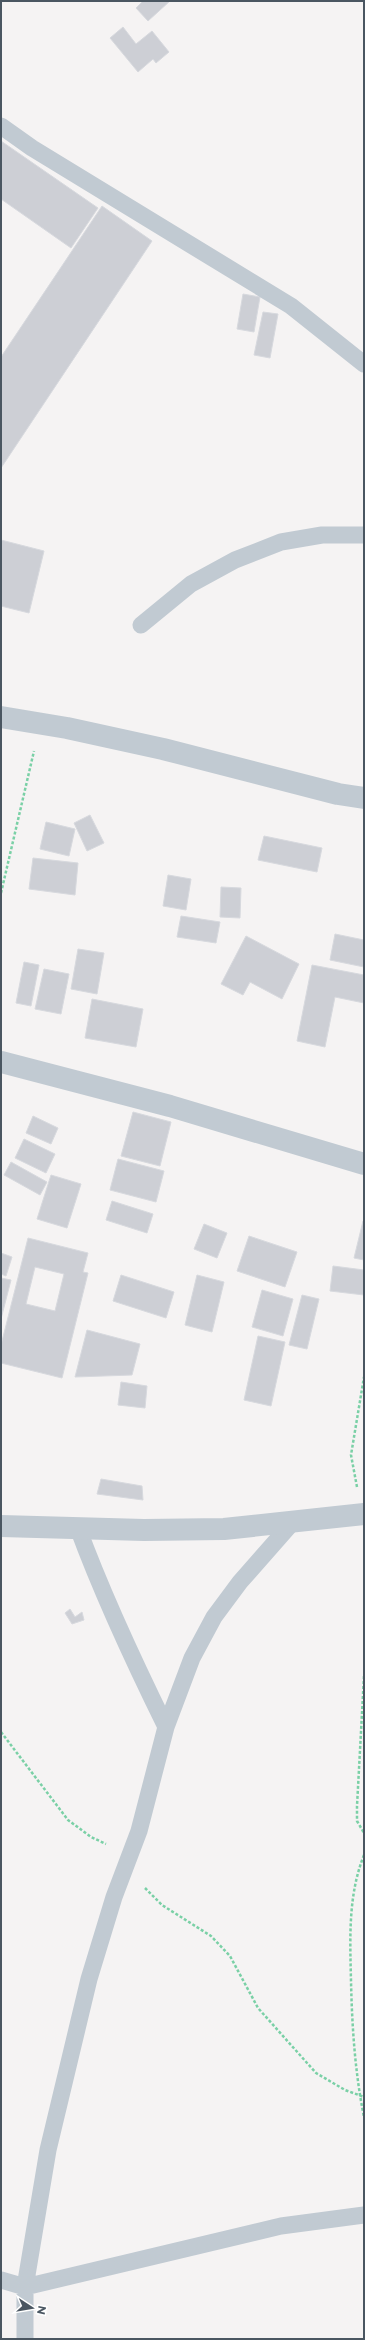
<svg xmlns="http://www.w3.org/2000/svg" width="365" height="2340" font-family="Montserrat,sans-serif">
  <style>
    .building { fill: #cdcfd5; stroke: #d7d9de; fill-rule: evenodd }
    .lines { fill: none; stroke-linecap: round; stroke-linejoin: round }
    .path { stroke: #7ad0a6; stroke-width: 2.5; stroke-dasharray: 3 2; stroke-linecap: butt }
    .service { stroke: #c1cad2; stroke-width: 17 }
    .minor { stroke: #c1cad2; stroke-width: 22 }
  </style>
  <rect width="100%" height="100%" fill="#f5f3f3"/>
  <path class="building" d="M143 1H170L148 21 136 8Z
    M123 27 136 44 152 31 169 52 156 63 153 59 138 72 110 38Z
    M1 141 98 208 71 248 1 199Z
    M102 206 152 241 1 468V357Z
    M243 294 260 297 254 332 237 329Z
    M263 312 278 314 270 358 254 355Z
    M1 540 44 551 29 613 1 606Z
    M90 815 104 843 87 851 74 823Z
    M46 822 75 829 69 856 40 849Z
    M264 836 322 848 317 872 258 860Z
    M33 858 78 863 75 895 29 889Z
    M168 875 191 879 186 910 163 906Z
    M221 887 241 888 240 918 220 917Z
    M181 916 220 922 216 943 177 937Z
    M335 934 364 940V967L330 960Z
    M246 936 299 964 282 999 250 982 243 995 221 984Z
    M78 949 104 953 97 994 71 989Z
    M24 962 39 965 31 1006 16 1003Z
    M312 965 364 975V1003L335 997 325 1047 297 1041Z
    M44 969 69 974 61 1014 35 1009Z
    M92 999 143 1009 136 1047 85 1038Z
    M133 1112 171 1122 160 1166 121 1156Z
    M33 1116 58 1128 51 1144 26 1133Z
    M24 1139 55 1154 46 1173 15 1158Z
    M118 1159 164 1171 156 1202 110 1190Z
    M11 1162 47 1182 40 1195 4 1175Z
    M51 1175 81 1184 67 1228 37 1219Z
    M112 1201 153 1214 147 1233 106 1220Z
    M363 1221 364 1222V1260L354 1258Z
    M204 1224 227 1233 217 1258 194 1249Z
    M249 1236 297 1252 285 1287 237 1271Z
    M28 1238 88 1253 83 1272 88 1273 62 1378 1 1363V1345ZM35 1267 64 1274 55 1311 26 1304Z
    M1 1253 12 1257 6 1276 1 1274Z
    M333 1266 364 1270V1295L330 1291Z
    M121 1275 174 1292 166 1318 113 1301Z
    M197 1275 224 1282 212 1332 185 1325Z
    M1 1278 11 1280 1 1319Z
    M262 1290 293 1299 283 1336 252 1327Z
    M302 1295 319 1299 307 1349 289 1345Z
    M87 1330 140 1344 132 1375 75 1377Z
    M258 1336 285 1342 271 1406 244 1400Z
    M121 1382 147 1386 145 1408 118 1405Z
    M101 1479 142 1486 143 1500 97 1494Z
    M70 1609 75 1617 82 1612 84 1620 72 1624 65 1613Z"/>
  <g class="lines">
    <path class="path" d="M1 893 34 751
      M357 1487 351 1455 364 1377
      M364 1676 357 1806V1821L364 1833
      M1 1732 68 1820 91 1837 106 1844
      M364 1855C348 1895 350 1938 351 1981 352 2026 355 2073 364 2117
      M145 1888 162 1905 211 1936 230 1956 258 2008 316 2073 345 2090 364 2097"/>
    <path class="service" d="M1 126 32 148 291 306 364 364
      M141 625 191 584 235 560 281 542 322 535H364
      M78 1528C103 1596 134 1662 166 1727
      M1 2280 25 2287 281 2226 364 2215
      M25 2339V2287L48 2150 89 1979 114 1897 139 1831 166 1727 192 1658 214 1617 240 1582 292 1523"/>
    <path class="minor" d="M1 717 67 728 163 749 338 794 364 798
      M1 1062 170 1106 364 1164
      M1 1526 144 1530 224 1529 364 1514"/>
  </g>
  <rect width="365" height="2340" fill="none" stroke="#4a5661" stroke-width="4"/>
  <g transform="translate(32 2308) rotate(102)" stroke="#ffffff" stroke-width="3" paint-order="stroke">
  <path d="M0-3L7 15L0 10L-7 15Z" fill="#4a5661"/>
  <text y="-6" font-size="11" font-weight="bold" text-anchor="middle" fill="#4a5661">N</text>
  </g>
</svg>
